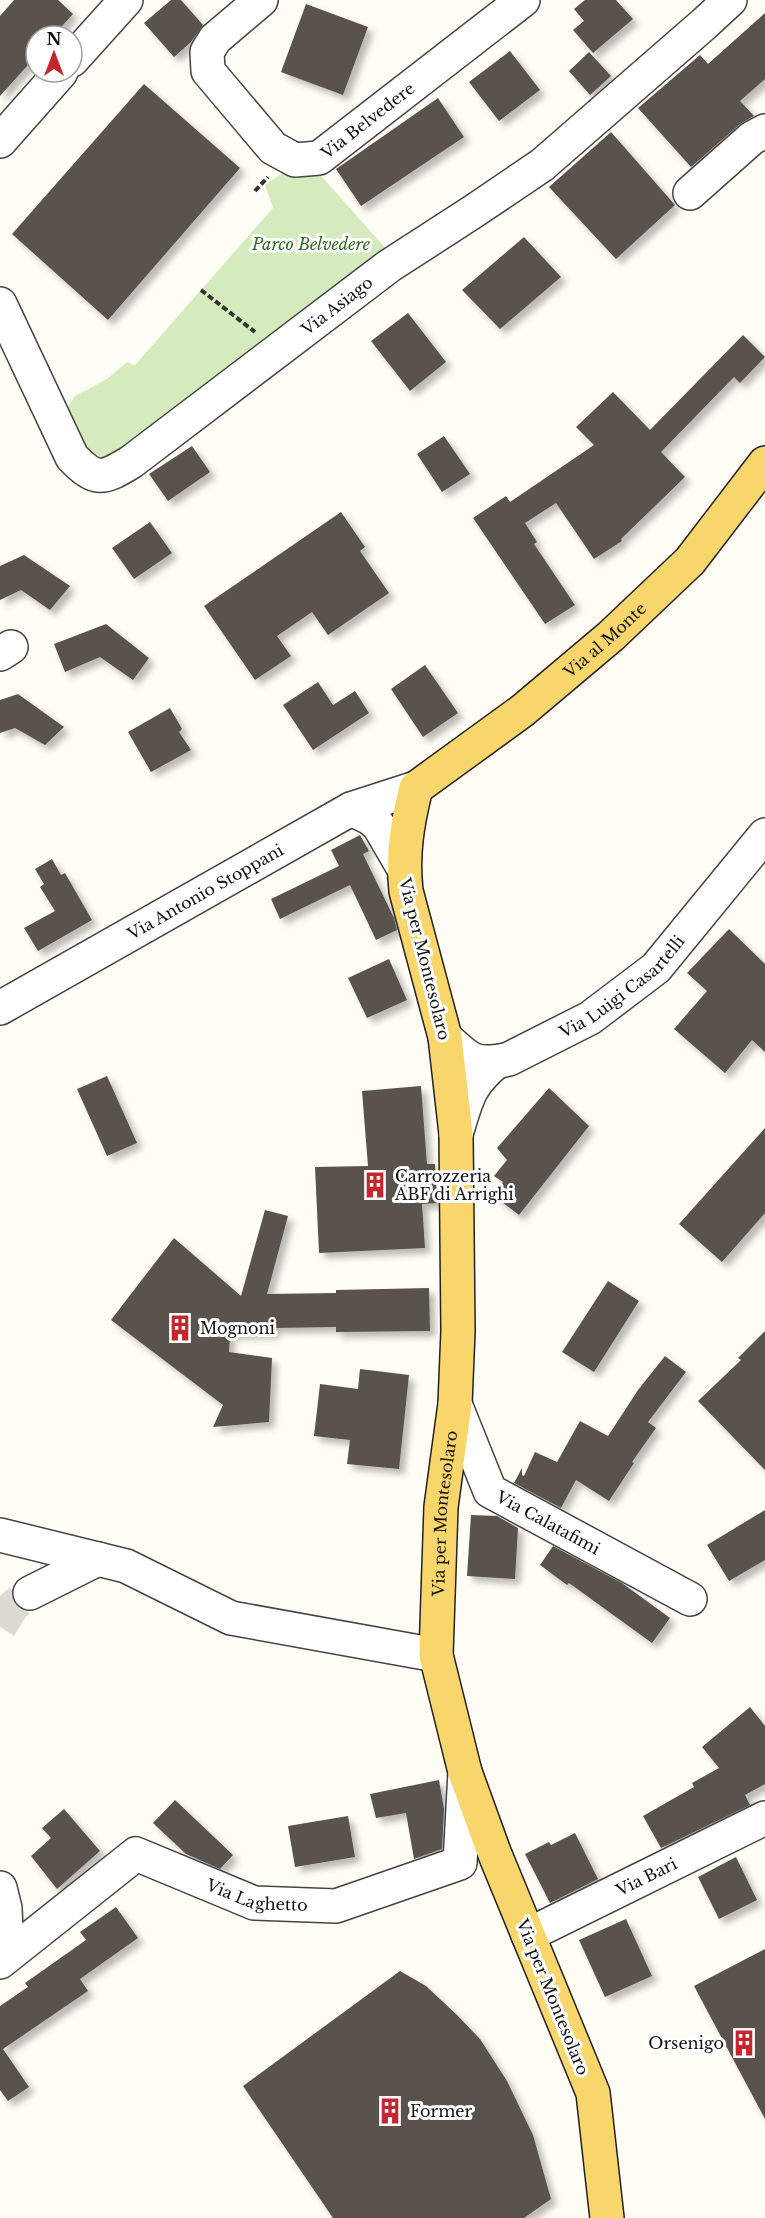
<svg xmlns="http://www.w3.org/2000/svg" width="765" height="2218" font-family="'Libre Baskerville',serif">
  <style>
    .park { fill: #d5ebbd }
    .building { fill: #5a524d; filter: url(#shadow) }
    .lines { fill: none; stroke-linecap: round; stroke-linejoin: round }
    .minor-tunnel { stroke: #dbdad3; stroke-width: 33; stroke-dasharray: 33 16; stroke-linecap: butt }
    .minor-casing { stroke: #444; stroke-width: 36 }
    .major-casing { stroke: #222; stroke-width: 36 }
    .path { stroke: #333; stroke-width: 4; stroke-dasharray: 6 3; stroke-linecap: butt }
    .minor { stroke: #fff; stroke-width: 33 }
    .major { stroke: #f9d66b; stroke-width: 33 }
    .labels { text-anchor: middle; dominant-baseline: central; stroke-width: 6; stroke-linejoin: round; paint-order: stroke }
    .street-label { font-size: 16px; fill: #111; stroke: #fff }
    .park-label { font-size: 16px; font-style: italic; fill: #2f6b1f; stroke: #fff }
    .poi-label { font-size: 16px; fill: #111; stroke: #fff; text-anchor: start }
  </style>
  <defs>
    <filter id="shadow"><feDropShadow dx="5.5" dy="5.5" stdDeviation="3" flood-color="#0004"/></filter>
  </defs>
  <rect width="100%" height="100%" fill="#fffdf5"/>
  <path class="park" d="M287 170H316L389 252 111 459 89 454 67 416V408L75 396 107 379 127 362 135 365 273 208 265 185Z"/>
  <path class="building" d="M14 0H58L73 14 53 36H36V56L0 96V16Z
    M171 0H181L203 25 191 42 174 57 144 23Z
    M585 0H616L633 19 593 53 573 30 584 21 574 9Z
    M306 4 368 27 343 95 281 72Z
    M765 13V79L740 101 754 116 740 124 691 167 638 108 700 55 708 64Z
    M510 51 540 90 499 121 469 82Z
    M589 52 611 76 590 95 569 71Z
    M144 84 240 168 108 320 12 234Z
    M438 98 464 137 361 206 336 169Z
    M611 132 675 205 616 259 549 187Z
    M524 237 561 277 500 329 462 290Z
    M408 313 446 362 410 391 371 341Z
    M743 335 765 357 740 383 734 377 661 452 685 477 621 539 622 541 594 559 556 503 525 523 537 542 534 544 575 605 545 624 473 518 506 496 510 502 594 445 576 427 613 392 650 430Z
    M444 436 470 474 442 492 417 454Z
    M192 446 210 472 168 501 149 474Z
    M341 512 365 547 360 551 389 593 328 635 312 612 277 636 291 656 255 680 204 606Z
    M150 522 172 553 134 579 112 548Z
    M24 555 70 586 50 610 21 590 0 600V566Z
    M106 624 149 658 133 680 100 657 65 672 54 644Z
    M425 665 458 713 423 737 391 689Z
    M318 682 333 705 355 691 369 713 313 750 283 705Z
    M18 694 64 727 45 745 15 728 0 733V700Z
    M170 708 182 729 179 732 191 750 151 772 128 732Z
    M360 835 369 851 363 854 394 918 397 930 376 940 350 885 280 919 271 899 339 866 331 850Z
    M52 859 61 875 65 873 92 920 38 951 24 928 55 911 40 887 44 884 35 869Z
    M729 929 765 964V1052L752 1040 725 1073 674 1029 707 991 687 973Z
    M389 959 407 1000 367 1018 348 978Z
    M107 1076 137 1143 107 1156 77 1089Z
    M421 1086 427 1164H435L437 1203 422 1204 425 1248 319 1253 315 1167 368 1166 362 1091Z
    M549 1088 589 1126 519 1215 493 1195 503 1182 494 1176 507 1160 497 1148Z
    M765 1128V1213L722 1262 679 1224Z
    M265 1210 288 1216 267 1294 336 1293V1290L429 1288 430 1331 336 1332V1327L274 1328V1333L230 1334 229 1352 272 1358 269 1422 213 1427 223 1405 111 1320 174 1238 241 1296Z
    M608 1281 639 1301 594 1372 562 1352Z
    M765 1331V1470L698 1401 741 1360 738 1358Z
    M665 1356 686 1372 648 1422 656 1428 632 1462 634 1463 609 1501 576 1480 561 1508 514 1483 522 1468V1475L524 1476 535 1452 557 1462 580 1421 608 1436 638 1390Z
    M360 1369 409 1375 399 1469 347 1464 350 1440 314 1436 320 1384 358 1389Z
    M765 1510V1560L729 1581 707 1545Z
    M471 1515 497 1516 518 1528 515 1579 467 1576Z
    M553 1546 622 1583 670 1618 652 1643 569 1583 567 1585 540 1565Z
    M750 1707 765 1726V1784L745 1795 750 1805 661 1848 643 1816 694 1787 692 1783 719 1768 702 1747Z
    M439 1780 444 1809 442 1849 414 1859 406 1813 376 1818 370 1794Z
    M175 1800 233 1855 220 1869 186 1854 153 1823Z
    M64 1809 100 1851 57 1889 31 1856 51 1838 42 1828Z
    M348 1816 355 1857 295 1867 288 1826Z
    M575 1833 598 1879 550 1903 525 1854 549 1842 551 1845Z
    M736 1857 757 1900 719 1919 698 1877Z
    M116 1907 138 1938 80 1979 88 1991 3 2049 29 2087 8 2101 0 2090V2006L28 1987 25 1983 86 1940 80 1932Z
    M626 1919 652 1976 605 1997 579 1940Z
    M765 1949V2119L694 1986Z
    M400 1971 426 1986 457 2015 480 2039 507 2081 533 2135 551 2199 524 2218H333L243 2086Z"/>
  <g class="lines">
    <path class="minor-tunnel" d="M0 1627 13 1606 30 1593"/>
    <g class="minor-casing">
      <g id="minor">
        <path id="s1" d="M261 0 215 39 207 52 208 71 273 148 295 160 319 158 523 0"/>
        <path d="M72 60 126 0"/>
        <path d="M0 141 61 72"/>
        <path d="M690 193 752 138 765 131"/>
        <path id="s2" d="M0 304 72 457C96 482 103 479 131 462L389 266 474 211 542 165 704 24 730 0"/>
        <path d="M0 654 11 647"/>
        <path d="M351 809 370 818 379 826 404 869"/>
        <path id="s3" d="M0 1008 351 809 416 788"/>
        <path id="s4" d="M445 1037C469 1060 475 1067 509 1059L590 1018 656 968 765 835"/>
        <path d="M456 1134C467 1099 467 1087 496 1062"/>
        <path id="s5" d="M455 1404 490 1491 690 1599"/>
        <path d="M0 1535 126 1566 231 1618 436 1655"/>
        <path d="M30 1593 98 1559"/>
        <path d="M0 1888 5 1908 6 1932 0 1936"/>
        <path id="s6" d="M528 1935 765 1818"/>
        <path id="s7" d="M0 1962 136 1854 254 1903 336 1906 460 1863 465 1772"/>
      </g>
    </g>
    <g class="major-casing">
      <g id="major">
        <path id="s8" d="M607 2218 593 2093 494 1852 465 1772 436 1655 441 1507 455 1404 458 1331 456 1134 445 1037 406 891C402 854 407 824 416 788L522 711 611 636 690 561 765 463"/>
      </g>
    </g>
    <path class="path" d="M255 191 268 177
      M201 290 255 332"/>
    <use href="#minor" class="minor"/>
    <use href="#major" class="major"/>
  </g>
  <defs>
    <g id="building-bare" transform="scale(2.07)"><path d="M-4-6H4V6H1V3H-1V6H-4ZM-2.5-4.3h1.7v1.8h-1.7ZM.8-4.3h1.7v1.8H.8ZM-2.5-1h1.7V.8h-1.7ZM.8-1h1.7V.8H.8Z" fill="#c4262e" stroke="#fff" stroke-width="2.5" paint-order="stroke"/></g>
  </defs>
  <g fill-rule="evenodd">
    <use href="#building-bare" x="375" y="1185"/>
    <use href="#building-bare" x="180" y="1328"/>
    <use href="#building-bare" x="744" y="2043"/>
    <use href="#building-bare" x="390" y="2111"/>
  </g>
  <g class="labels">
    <g class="street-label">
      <text stroke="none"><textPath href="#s1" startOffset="306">Via Belvedere</textPath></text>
      <text stroke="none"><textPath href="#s2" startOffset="496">Via Asiago</textPath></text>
      <text stroke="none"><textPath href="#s8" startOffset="1707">Via al Monte</textPath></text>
      <text stroke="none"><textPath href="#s3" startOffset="236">Via Antonio Stoppani</textPath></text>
      <text transform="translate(425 959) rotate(76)">Via per Montesolaro</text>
      <text stroke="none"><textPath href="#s4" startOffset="208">Via Luigi Casartelli</textPath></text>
      <text stroke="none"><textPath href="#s8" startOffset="734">Via per Montesolaro</textPath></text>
      <text stroke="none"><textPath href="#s5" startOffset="160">Via Calatafimi</textPath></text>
      <text stroke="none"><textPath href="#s6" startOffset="132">Via Bari</textPath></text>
      <text stroke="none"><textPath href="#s7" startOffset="303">Via Laghetto</textPath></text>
      <text transform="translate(553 1997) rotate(68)">Via per Montesolaro</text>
    </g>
    <g class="park-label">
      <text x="311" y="244">Parco Belvedere</text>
    </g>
    <g class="poi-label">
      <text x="395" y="1176">Carrozzeria<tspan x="395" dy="18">ABF di Arrighi</tspan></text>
      <text x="200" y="1328">Mognoni</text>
      <text x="724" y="2043" text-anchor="end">Orsenigo</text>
      <text x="410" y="2111">Former</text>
    </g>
  </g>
  <g transform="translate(54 54)"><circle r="28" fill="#ffffff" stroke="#a0a0a0" stroke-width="1.5"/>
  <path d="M0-4.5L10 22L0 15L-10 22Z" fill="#c4262e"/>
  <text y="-9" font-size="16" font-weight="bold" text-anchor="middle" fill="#111111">N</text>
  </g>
</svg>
